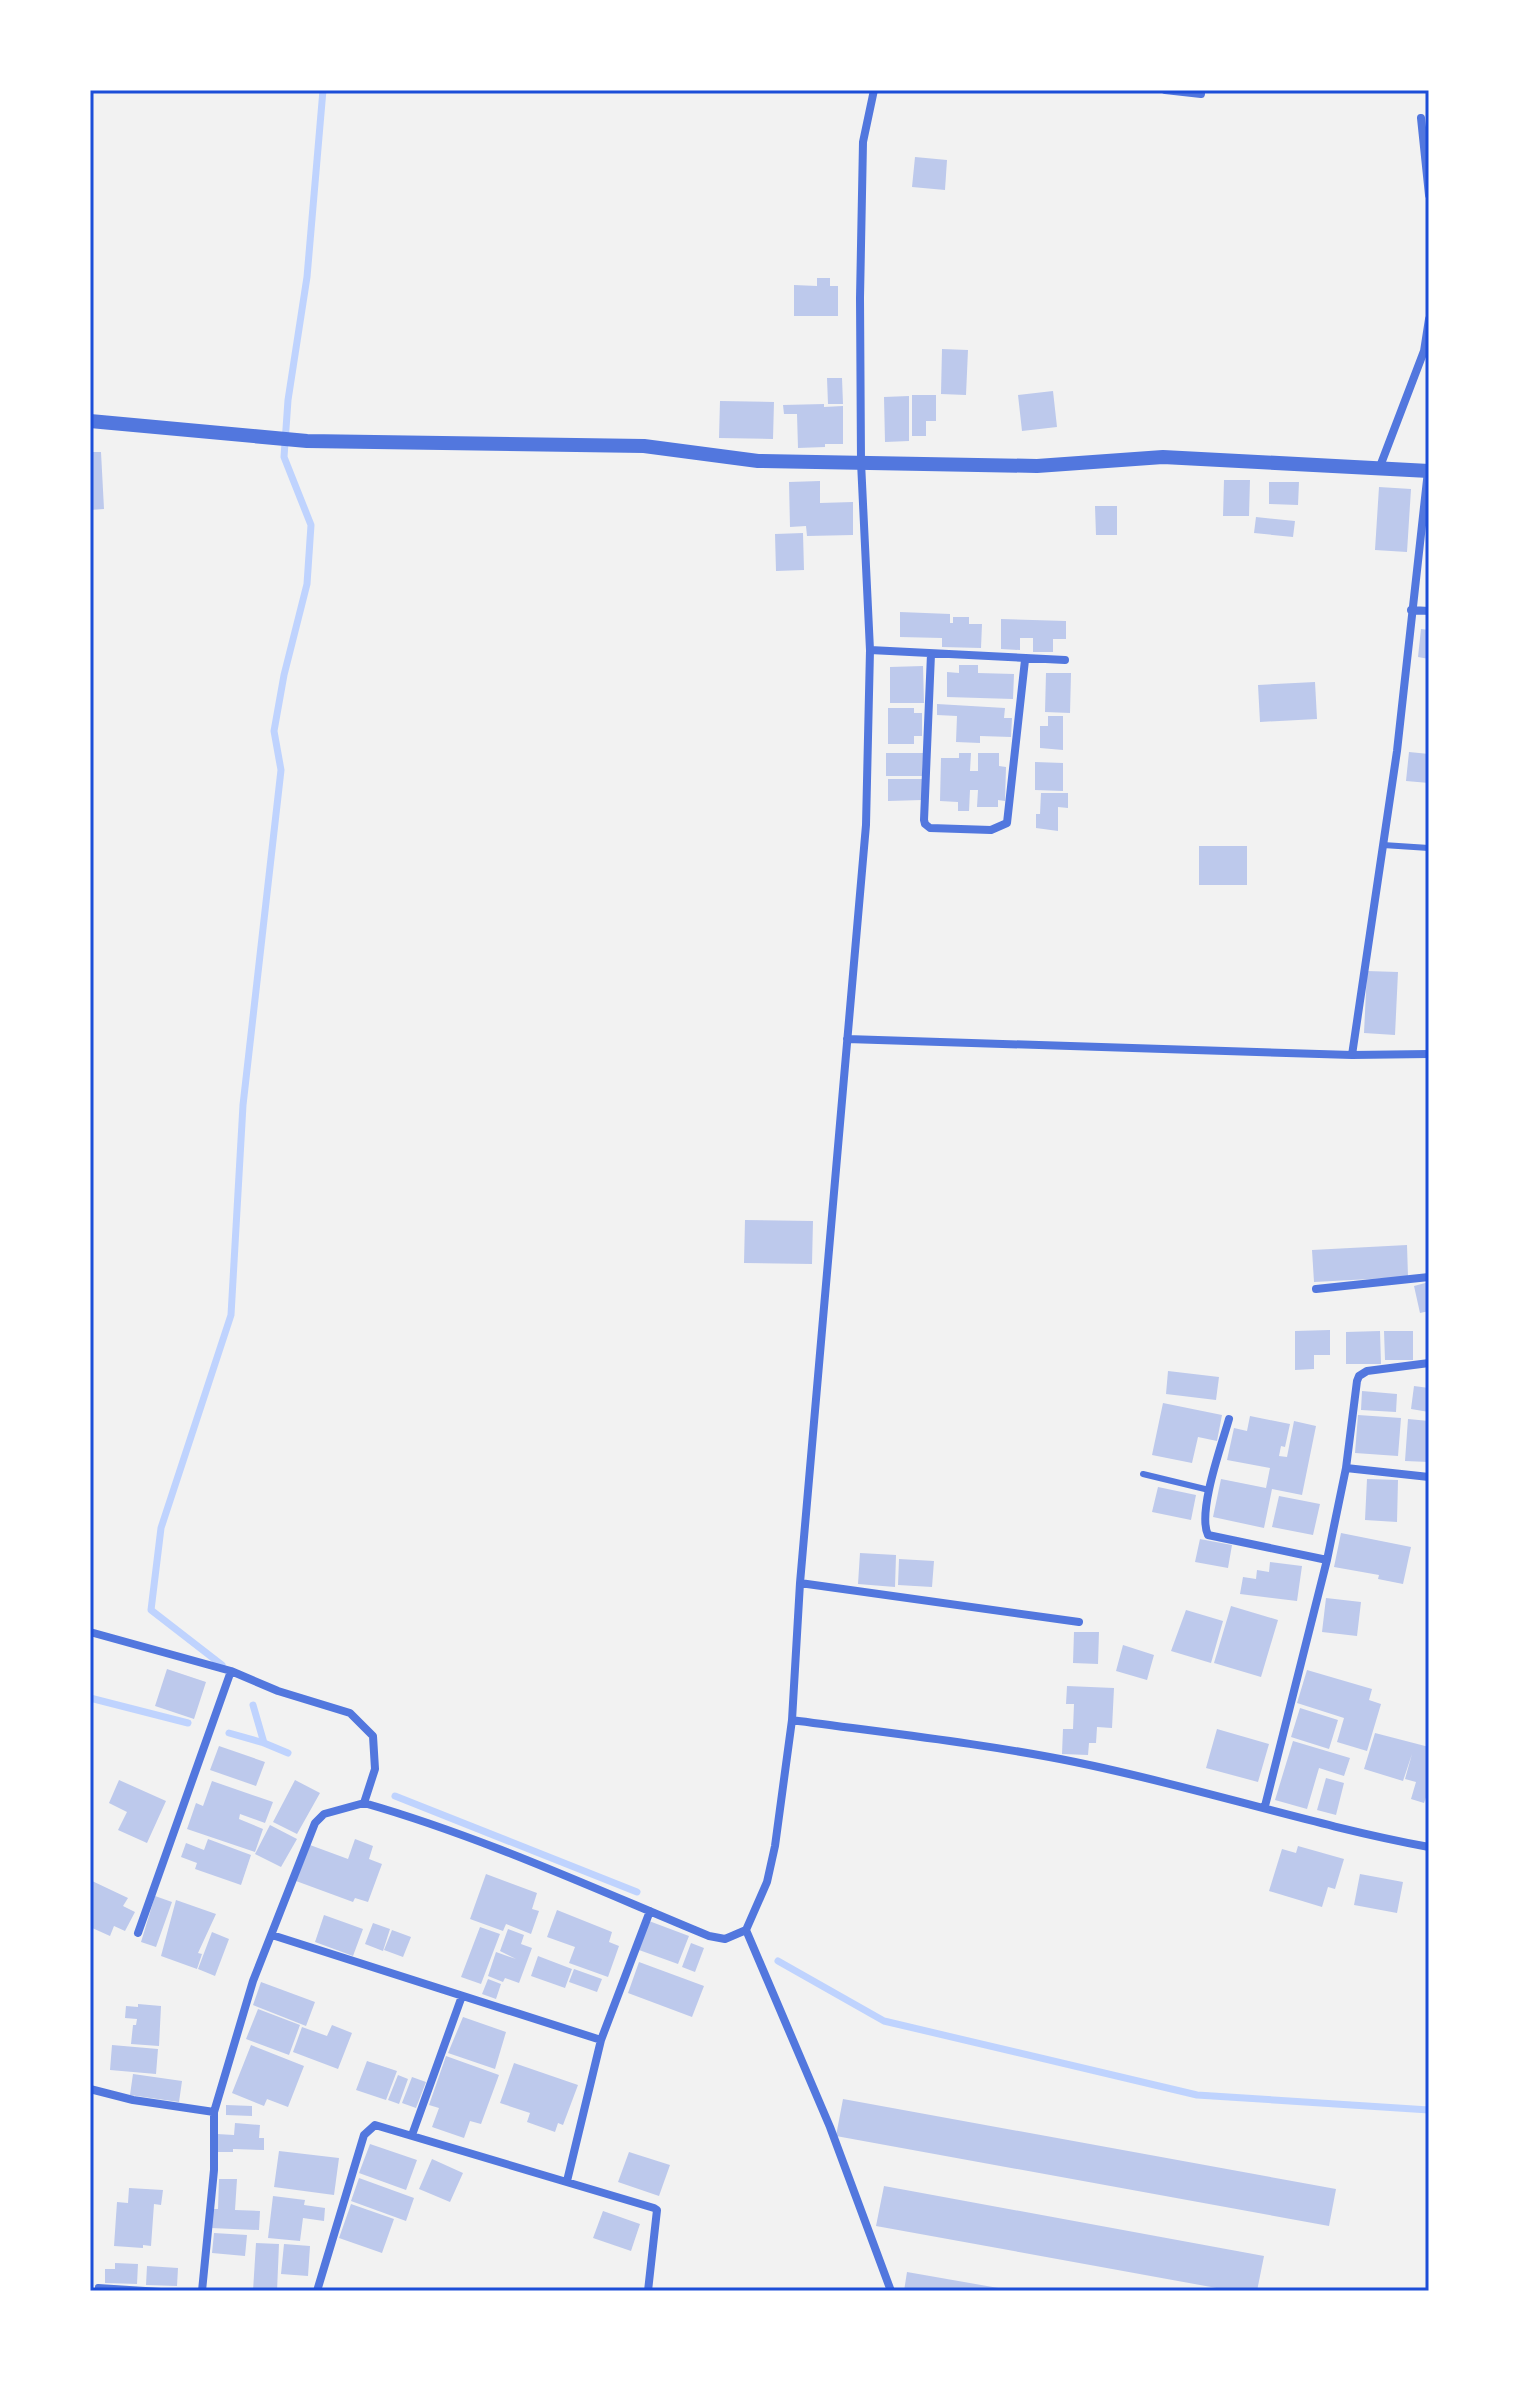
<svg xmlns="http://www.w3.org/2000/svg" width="1519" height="2381" font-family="Barlow,sans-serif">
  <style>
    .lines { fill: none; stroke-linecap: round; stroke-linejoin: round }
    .stream { stroke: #bfd3fe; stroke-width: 7 }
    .building { fill: #bdc9ec }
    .service { stroke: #5277de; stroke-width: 6 }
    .minor { stroke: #5277de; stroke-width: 8 }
    .tertiary { stroke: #5277de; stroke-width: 14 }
    .neatline { fill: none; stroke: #1d4ed8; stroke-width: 3 }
  </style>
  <rect width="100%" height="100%" fill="#f2f2f2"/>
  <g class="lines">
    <path class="stream" d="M222 1665 151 1610 161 1528 231 1315 243 1105 281 770 274 731 284 675 307 584 311 525 284 457 288 400 307 277 323 90
      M90 1698 188 1723
      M253 1705 264 1743
      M229 1733 264 1743 288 1753
      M395 1796 637 1892
      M778 1961 884 2021 1197 2095 1429 2110"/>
  </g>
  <path class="building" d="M915 157 947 160 945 190 912 187Z
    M817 278H830V286H838V316H794V285L817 286Z
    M942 349 968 350 966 395 941 394Z
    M827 378H842L843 404H828Z
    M1053 391 1057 427 1022 431 1018 395Z
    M912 395H936V421H926V436H912Z
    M909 396V441L885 442 884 397Z
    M720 401 774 402 773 439 719 438Z
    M824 404V407L843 406V444H825V447L798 448 797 414H784L783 405Z
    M90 452H101L104 509 90 510Z
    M1224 480H1250L1249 516H1223Z
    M820 481V503L853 502V535L807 536 806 526 790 527 789 482Z
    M1269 482H1299L1298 505 1269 504Z
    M1379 487 1411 489 1407 552 1375 550Z
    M1095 506H1117V535H1096Z
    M1256 517 1295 521 1293 537 1254 533Z
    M803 533 804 570 776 571 775 534Z
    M900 612 950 614V623H953V617H969V624H982L981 648 942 647V638L900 637Z
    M1001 619 1066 621V639H1053V652H1033V638H1020V650L1001 649Z
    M1421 629 1429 630V659L1418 657Z
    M959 665H978V673L1014 674 1013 699 947 697V672L959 673Z
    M923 666 924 703H890V667Z
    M1046 673H1071L1070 713 1045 712Z
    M1315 682 1317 719 1260 722 1258 685Z
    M937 704 1005 708 1004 718H1012L1011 737 980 736V743L956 742 957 716 937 715Z
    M888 708H914V713H922V736H914V744H888Z
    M1048 716H1063V750L1040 748V726H1048Z
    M1409 752 1429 754V783L1406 781Z
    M886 753H923L922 776H886Z
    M959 753H971L970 771H978V753H999V766L1006 767 1005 801 998 800V807H977L978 790H970L969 811H958V802L940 801 941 758H959Z
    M1035 762 1063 763V791L1035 790Z
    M888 779H922V800L888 801Z
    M1041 793H1068V808L1058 807V831L1036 828V814H1040Z
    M1199 846H1247V885H1199Z
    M1367 971 1398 972 1395 1035 1364 1033Z
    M745 1220 813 1221 812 1264 744 1263Z
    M1407 1245 1408 1277 1314 1282 1312 1250Z
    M1429 1282V1311L1420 1313 1414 1286Z
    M1330 1330V1355H1314V1369L1295 1370V1331Z
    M1380 1331 1381 1364H1346V1332Z
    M1384 1331H1413V1360H1385Z
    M1168 1371 1219 1377 1216 1400 1166 1394Z
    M1414 1386 1429 1388V1412L1411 1409Z
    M1362 1391 1397 1394 1396 1412 1361 1410Z
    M1163 1403 1222 1415 1217 1441 1198 1437 1192 1463 1152 1455Z
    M1358 1415 1401 1418 1398 1456 1355 1453Z
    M1250 1416 1290 1424 1285 1447 1281 1446 1279 1456 1287 1457 1294 1421 1316 1426 1302 1495 1272 1489 1264 1528 1213 1517 1221 1479 1266 1488 1270 1468 1227 1460 1234 1428 1247 1431Z
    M1408 1419 1429 1421V1462L1405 1461Z
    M1367 1479 1398 1480 1397 1522 1365 1520Z
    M1158 1487 1196 1495 1191 1520 1152 1512Z
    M1279 1496 1320 1504 1313 1535 1272 1527Z
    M1341 1533 1411 1547 1403 1584 1378 1579 1379 1575 1334 1567Z
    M1200 1539 1232 1545 1228 1568 1195 1562Z
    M860 1553 896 1555 895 1587 858 1584Z
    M899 1559 934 1561 932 1587 898 1585Z
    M1270 1562 1302 1566 1297 1601 1240 1594 1243 1577 1256 1579 1257 1570 1269 1572Z
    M1326 1598 1361 1602 1357 1636 1322 1632Z
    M1231 1606 1278 1620 1261 1677 1214 1663Z
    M1186 1610 1223 1621 1211 1663 1171 1651Z
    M1074 1632H1099L1098 1664 1073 1663Z
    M1123 1645 1154 1655 1147 1680 1116 1671Z
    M167 1669 206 1682 194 1719 155 1706Z
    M1307 1670 1372 1689 1369 1700 1381 1704 1367 1751 1337 1742 1344 1718 1297 1703Z
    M1067 1686 1114 1688 1112 1728 1097 1727 1096 1743H1089L1088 1755 1062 1754 1063 1729H1073L1074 1704H1066Z
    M1300 1708 1338 1720 1329 1749 1291 1737Z
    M1217 1729 1269 1744 1258 1782 1206 1768Z
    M1375 1733 1429 1747V1789L1424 1803 1411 1799 1416 1782 1405 1779 1412 1754 1403 1781 1364 1769Z
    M1293 1741 1350 1758 1344 1776 1319 1768 1307 1809 1275 1800Z
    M219 1746 265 1762 256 1786 210 1770Z
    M1326 1778 1344 1783 1336 1815 1317 1810Z
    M119 1780 166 1801 147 1843 118 1830 127 1812 109 1803Z
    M295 1780 320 1793 297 1834 273 1822Z
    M212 1781 273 1802 265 1823 240 1814 239 1819 263 1829 255 1852 187 1829 196 1803 203 1806Z
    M270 1825 297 1839 281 1867 255 1854Z
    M208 1839 251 1855 241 1885 195 1869 197 1863 181 1857 186 1843 204 1850Z
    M355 1839 373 1846 369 1859 382 1864 368 1902 355 1898 353 1902 296 1881 310 1845 348 1859Z
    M1298 1846 1344 1859 1335 1889 1328 1887 1322 1907 1269 1891 1282 1849 1296 1853Z
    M486 1874 537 1893 532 1909 539 1911 531 1934 506 1924 503 1931 470 1919Z
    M1360 1874 1403 1882 1397 1913 1354 1905Z
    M90 1880 128 1898 123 1906 135 1912 125 1931 114 1926 110 1936 90 1927Z
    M155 1896 172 1902 156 1947 141 1942Z
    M176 1900 216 1914 198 1953 202 1954 197 1969 161 1956Z
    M557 1910 612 1932 609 1942 619 1946 608 1977 569 1963 575 1947 547 1937Z
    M324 1915 363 1929 353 1956 315 1942Z
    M649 1921 689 1936 678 1964 639 1950Z
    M373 1923 390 1929 383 1951 365 1944Z
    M480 1927 500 1934 481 1984 461 1977Z
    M508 1929 524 1935 521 1944 532 1948 519 1983 505 1978 503 1982 488 1976 496 1952 516 1959 500 1951Z
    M392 1930 411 1937 403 1957 384 1950Z
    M212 1932 229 1939 215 1976 198 1969Z
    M691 1943 704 1948 695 1972 682 1967Z
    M538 1956 572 1969 565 1988 531 1976Z
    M639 1962 704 1986 692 2017 628 1993Z
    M574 1969 602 1979 597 1992 569 1982Z
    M488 1979 501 1984 496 1999 482 1994Z
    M261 1982 315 2002 306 2026 253 2005Z
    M138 2004 161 2006 159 2046 131 2044 133 2025H136L137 2019 125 2018 126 2006 138 2007Z
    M258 2009 300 2025 289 2055 246 2039Z
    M463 2017 506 2032 495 2069 448 2053Z
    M332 2025 352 2033 338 2069 293 2052 302 2027 327 2036Z
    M112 2045 158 2049 156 2074 110 2070Z
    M251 2045 304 2066 288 2107 267 2099 264 2106 232 2093Z
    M446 2056 499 2075 481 2124 470 2121 464 2138 432 2127 439 2108 429 2105Z
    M367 2061 397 2071 386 2100 356 2090Z
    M514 2063 578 2085 563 2125 558 2123 555 2132 527 2122 530 2113 500 2103Z
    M133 2074 182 2081 179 2102 130 2095Z
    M398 2075 408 2079 399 2104 388 2100Z
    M412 2077 426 2082 416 2108 402 2103Z
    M843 2099 1336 2189 1329 2226 836 2136Z
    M226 2105 252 2106V2116L226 2115Z
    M235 2123 260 2125 259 2138H264V2150L233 2149V2152H216L217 2134 234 2135Z
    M370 2144 417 2160 406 2190 359 2173Z
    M279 2151 339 2158 334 2195 274 2187Z
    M629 2152 670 2165 659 2196 618 2182Z
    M432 2159 463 2173 450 2202 419 2189Z
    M359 2178 414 2198 406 2221 351 2201Z
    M219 2179H237L235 2210 260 2211 259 2230 211 2228 212 2209H218Z
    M884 2186 1264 2256 1257 2291H1233L876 2226Z
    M129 2188 163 2190 161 2205 154 2204 151 2246 143 2245V2248L114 2246 117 2202 128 2203Z
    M273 2196 305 2200 304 2205 325 2208 324 2221 303 2218 300 2241 268 2238Z
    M351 2204 394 2219 382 2253 339 2238Z
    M603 2211 640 2224 631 2251 593 2238Z
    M214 2233 247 2235 245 2256 212 2253Z
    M256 2243 279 2244 277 2291H253Z
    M284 2244 310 2246 308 2276 281 2274Z
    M115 2263 138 2264 137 2284 105 2283V2269H115Z
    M147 2266 178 2268 177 2286 146 2285Z
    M907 2272 1004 2289V2291H904Z"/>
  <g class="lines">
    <path class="service" d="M1383 845 1429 848
      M1143 1474 1209 1490
      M98 2287 161 2291"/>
    <path class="minor" d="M1165 90 1201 94
      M1421 118 1429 195
      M1379 469 1424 351 1429 319
      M1428 471 1397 751 1352 1055 1429 1054
      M1411 610 1429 611
      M870 650 1065 660
      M931 654 924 820 925 824 930 828 991 830 1007 823 1025 660
      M847 1039 1352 1055
      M1316 1289 1429 1277
      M1229 1419C1222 1444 1197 1512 1208 1535L1327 1560
      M1346 1468 1429 1477
      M800 1583 1079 1622
      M90 1632 231 1671 278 1691 350 1713 373 1736 375 1769 364 1803
      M792 1720C886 1733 981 1743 1075 1762 1194 1786 1310 1825 1429 1847
      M364 1803C483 1837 595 1889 709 1936L725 1939 746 1930 767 1882 775 1846 792 1720 800 1583 866 825 870 650 861 462 860 298 863 142 874 90
      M1265 1806 1327 1560 1346 1468 1357 1381 1359 1376 1367 1371 1429 1363
      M746 1930 830 2127 891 2291
      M138 1933 231 1671
      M272 1935 601 2040
      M90 2089 133 2100 214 2112
      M412 2135 462 1996
      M567 2181 601 2040 650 1911
      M202 2291 214 2170V2112L253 1981 315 1823 324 1814 364 1803
      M317 2291 364 2135 375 2125 654 2208 657 2210 648 2291"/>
    <path class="tertiary" d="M90 421 307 441 644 446 758 461 1037 466 1163 457 1429 471"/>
  </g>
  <rect width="1519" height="2381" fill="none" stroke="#ffffff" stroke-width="184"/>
  <rect x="92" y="92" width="1335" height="2197" class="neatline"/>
</svg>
